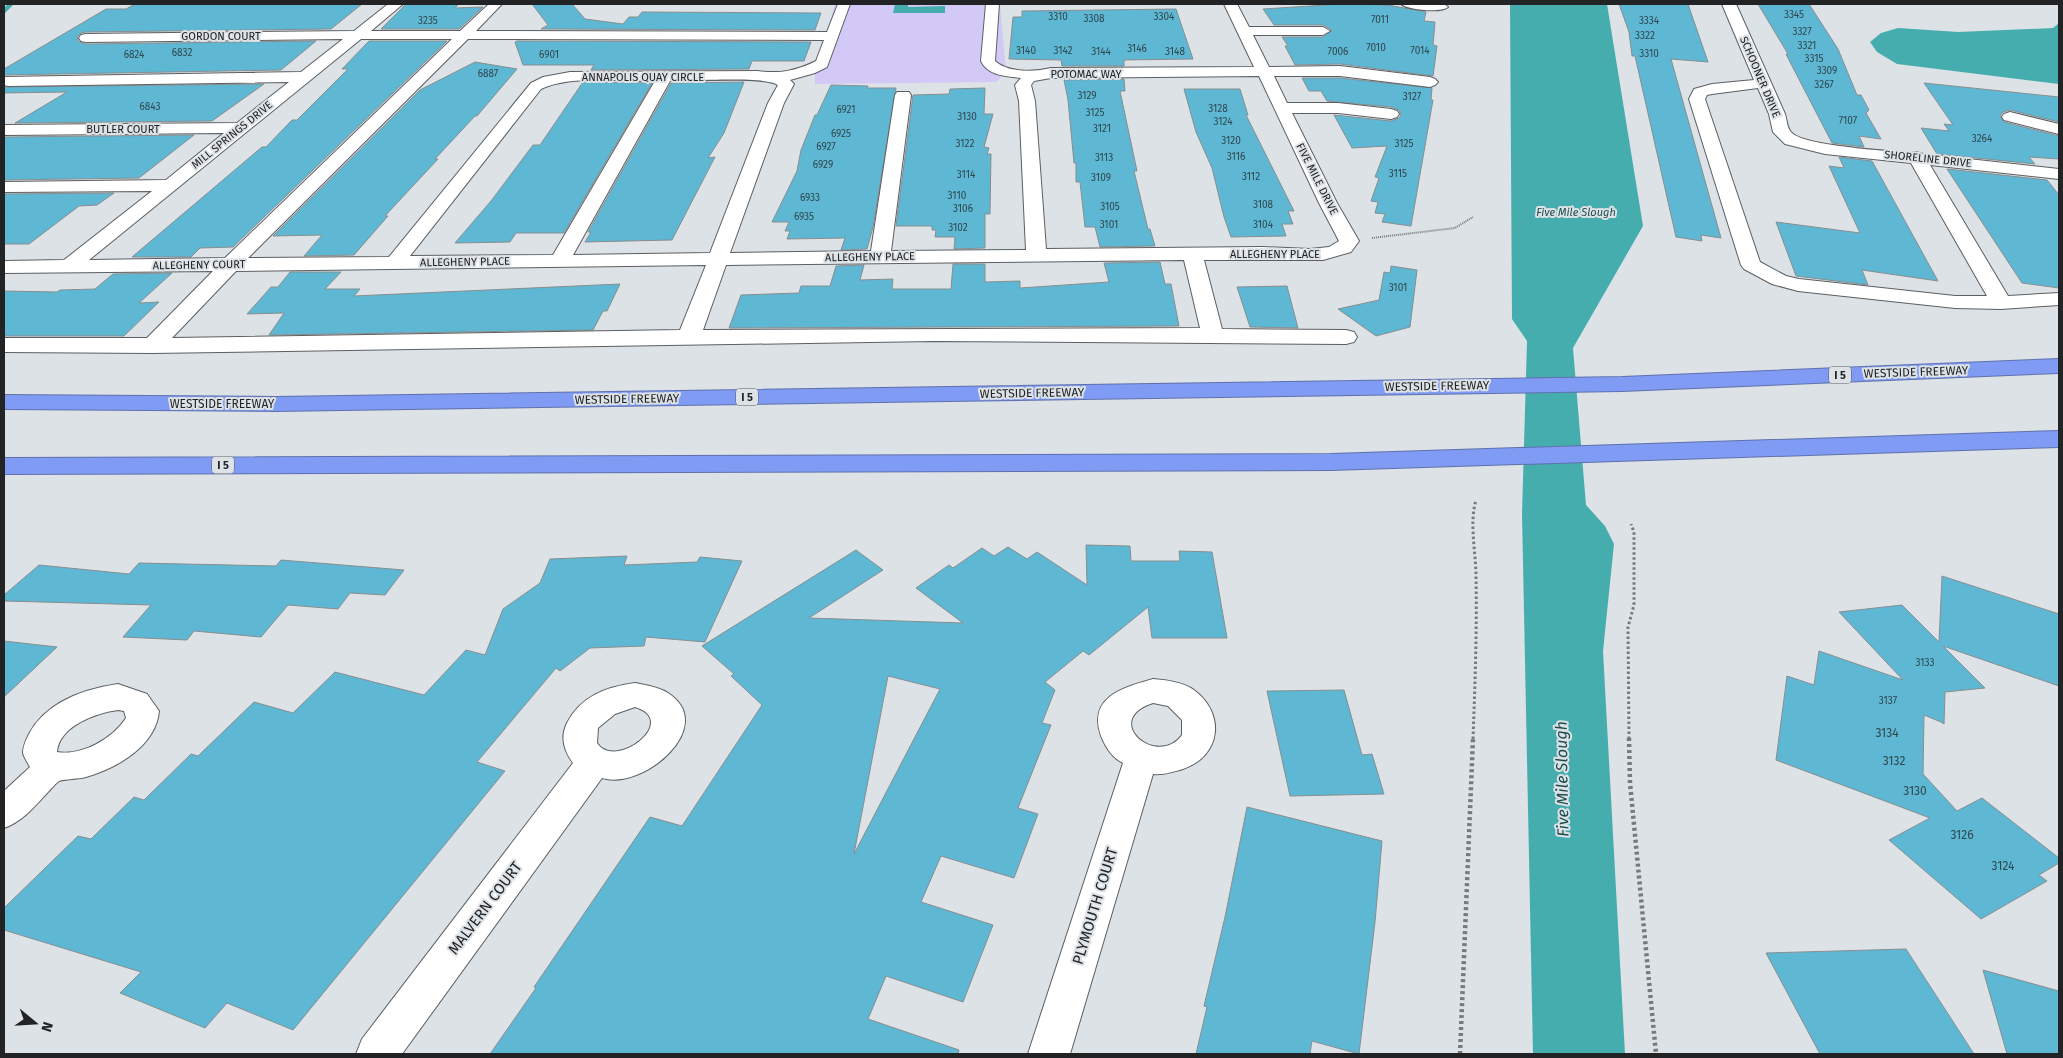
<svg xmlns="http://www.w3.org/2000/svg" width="2063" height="1058" font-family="'Fira Sans',sans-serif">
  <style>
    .green { fill: #d2c9f7 }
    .water { fill: #46adaf }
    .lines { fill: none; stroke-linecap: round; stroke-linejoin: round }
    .stream { stroke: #46adaf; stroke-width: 4.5 }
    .building { fill: #5eb7d3; stroke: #888e90; fill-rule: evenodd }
    .minor-casing { stroke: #5b5f63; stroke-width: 2 }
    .highway-casing { stroke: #5f71ac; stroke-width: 2 }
    .path-far2 { stroke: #767a7d; stroke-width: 2; stroke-dasharray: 1 1; stroke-linecap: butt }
    .path-far1 { stroke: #767a7d; stroke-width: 3; stroke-dasharray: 2.5 2.5; stroke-linecap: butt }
    .path { stroke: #767a7d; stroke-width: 4.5; stroke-dasharray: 3 3; stroke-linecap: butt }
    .minor { fill: #fff; fill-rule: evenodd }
    .highway { fill: #809bf4; fill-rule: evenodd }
    .labels { text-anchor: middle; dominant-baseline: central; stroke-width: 4; stroke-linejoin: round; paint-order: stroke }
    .number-label { font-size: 10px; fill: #304850 }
    .far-street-label { font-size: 11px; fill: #212325; stroke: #dde2e6 }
    .far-water-label { font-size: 11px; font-style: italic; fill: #1d4b4b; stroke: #dde2e6 }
    .shield { fill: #dde2e6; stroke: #595c5f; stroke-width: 1 }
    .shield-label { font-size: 11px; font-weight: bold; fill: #212325 }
    .street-label { font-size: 12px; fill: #212325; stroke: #dde2e6 }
    .near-number-label { font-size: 12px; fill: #304850 }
    .near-street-label { font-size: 15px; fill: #212325; stroke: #dde2e6 }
    .near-water-label { font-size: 16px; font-style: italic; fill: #1d4b4b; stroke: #dde2e6 }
  </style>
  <rect width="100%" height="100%" fill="#dde2e6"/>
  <path class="green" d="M835 4H1000L1006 72 996 82 815 84V70Z"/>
  <path class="water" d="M895 4H908V7L945 6V13H893Z
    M1510 4H1607L1643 226 1573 348 1586 505 1605 526 1614 544 1603 651 1625 1054H1533L1522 514 1527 341 1512 319Z
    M2059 23V84L1897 64 1877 52 1870 42 1881 33 1898 28 1958 32 2053 28Z"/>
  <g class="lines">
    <path class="stream" d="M4 11 11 4"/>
  </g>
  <path class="building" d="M135 4H362L331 29 86 32 81 33 77 37 79 42 86 44 316 41 281 70 4 75V69L106 9H126Z
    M406 4H459L455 8 483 7 459 29H381Z
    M532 4H572L585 19 623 24 629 17H638L642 12 821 13 815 30 541 29 548 25Z
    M1342 4 1388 5 1426 12 1424 21 1435 22 1433 45 1437 46 1433 76 1340 64 1295 65 1285 46H1288L1282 37H1323L1332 30 1323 25H1274L1263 9Z
    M1619 4H1688L1708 62 1671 59 1721 238 1701 235 1702 241 1676 237 1635 56H1632L1629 32Z
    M1758 4H1809L1838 49 1857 95H1861L1869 110 1866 113 1881 139 1859 136 1864 147 1832 143 1790 62 1786 54H1788Z
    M1176 9 1193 59 1124 60V66H1062L1061 60 1009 59 1013 17H1022V11Z
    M369 41H447L233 247 200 248 191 257H132L262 147H266L292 120H297L348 69H342Z
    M517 41 811 42 804 61H752L749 69 591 70 594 65H523L515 42Z
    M475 62 517 69 477 116H475L435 159H438L385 216H388L354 255 304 256 322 235 273 236 420 90Z
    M1302 78H1340L1432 88 1431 100H1433L1411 226 1382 222 1385 214 1375 213 1378 202 1371 201 1379 178 1375 177 1387 146 1352 148 1334 115 1391 121 1399 118 1401 115 1399 110 1391 107 1327 101 1321 91H1309Z
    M1124 79 1125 91H1120L1137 171H1134L1148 229H1150L1155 246 1100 247 1095 227H1085L1080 182H1076V163H1074L1068 100 1064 80Z
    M583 82 652 83 564 233H516L510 242 455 243 491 201 533 145H540Z
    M744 82 724 133 708 158 715 157 672 240 585 242 591 232H588L671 83Z
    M1924 83 2059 97V122L2010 110 2003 112 2000 116 2004 122 2059 136V159L2029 157 2035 164 1937 154 1921 128 1949 131 1944 124 1953 125Z
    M264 84 212 121 15 123 67 92 4 93V87Z
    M831 85 868 86 867 88H896L873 227 867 249 841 250 845 238 787 239 790 231H785L789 222H772L797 171 801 150 815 115H817Z
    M985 88 984 114H993L984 147 989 148 987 154H991L990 214H985V248L954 249 955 237H935L936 230H932V226H896L913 95 949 94 950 89Z
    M1184 89H1240L1248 115H1246L1294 211H1288L1293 224H1282L1286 236 1231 237 1224 217 1212 168 1196 132Z
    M194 135 139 178 4 180V137Z
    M1839 157 1872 161 1938 281 1862 270 1868 285 1796 276 1776 222 1860 233 1829 166 1844 168Z
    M1947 169 2047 180 2059 195V288L2022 283Z
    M114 193 97 205 79 206 29 244H4V194Z
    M1160 262 1165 284H1171L1179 326 729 328 741 295 799 293 801 286H830L836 266 864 265 860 280 893 279 892 289H951L953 264H985V282L1020 281V288L1109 282 1104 263Z
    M1391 266 1417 270 1410 327 1376 336 1338 309 1379 300 1384 272 1390 273Z
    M290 272H341L325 289H360L354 296 620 284 607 311H603L593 330 269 335 284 313 247 314 271 287H278Z
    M172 273 139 303 159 302 124 336H4V291L57 292 60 290 95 289 113 274Z
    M1287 286 1298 328 1250 327 1237 287Z
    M1086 545 1130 546 1131 561H1180L1179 551 1212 552 1227 638H1152L1148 607 1089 655 1083 651 1045 682 1055 690 1042 723 1051 725 1018 808 1038 814 1014 878 941 856 921 902 993 925 963 1002 886 976 868 1019 959 1050 958 1054H490L536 988 534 987 650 817 682 826 762 705 731 676 734 674 702 646 856 550 883 570 809 618 963 623 916 588 949 565 953 568 982 548 994 556 1008 547 1027 559 1037 552 1087 585ZM888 676 940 689 854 854Z
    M627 556 624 565 697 562 700 557 742 561 705 642 646 637 644 646 590 648 560 671 556 668 477 762 505 771 293 1030 227 1003 205 1028 120 993 141 972 4 930V908L78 836 91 839 134 797 144 800 191 754 198 756 254 702 293 713 335 672 424 695 466 650 485 655 503 609 540 583 550 559Z
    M281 560 404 570 385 595 350 593 338 609 288 605 261 637 194 631 187 640 123 637 151 605 4 601V595L39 565 129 574 139 563 276 566Z
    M1942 576 2059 614V686L1943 646 1985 688 1945 692 1944 724 1941 722 1924 715 1923 774 1957 811 1982 798 2059 858V863L2039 875 2047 881 1981 919 1889 840 1930 818 1776 760 1787 676 1814 685 1819 651 1903 680 1839 612 1902 605 1939 642Z
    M4 641 57 647 4 697Z
    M1344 690 1362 755 1372 754 1384 794 1290 796 1267 691Z
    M1247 807 1382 841 1375 922 1359 1054 1312 1041 1310 1054H1196L1207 1007 1204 1006 1225 917Z
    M1906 949 1974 1054H1820L1766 953Z
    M1983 970 2059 991V1054H2007Z"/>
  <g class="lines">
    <g class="minor-casing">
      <path id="minor" d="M388 4H403L371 31H460L489 4H502L476 31 827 32 838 4H850L827 67 815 73 790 80 794 84 784 103 730 253 871 251 895 95 897 92H909L911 95 891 251 1026 250 1019 101 1015 85 1021 78C1006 76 988 76 981 61L986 4H999L995 61C1008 73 1035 72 1051 68L1254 67 1224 4H1237L1249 27H1323L1330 31 1323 35H1253L1269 67 1340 66 1430 77 1435 79 1438 82 1435 85 1430 87 1340 76H1274L1287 103H1338L1391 109 1397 111 1399 114 1397 117 1391 119 1338 113H1292L1337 203 1359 241 1351 252 1323 260H1204L1222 329 1346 330 1354 332 1357 337 1354 342 1346 344 933 341 152 353 4 352V338H147L213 271 4 273V261L64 260 152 191 4 192V182L166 180 224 133 4 135V125L237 123 289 82 8 86 4 85V77L301 72 343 39 86 42 81 41 79 38 81 35 86 34 354 31ZM361 39H452L225 258 89 260ZM468 39 824 40 816 61C796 71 779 74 758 71L570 72 543 77 531 83 389 257 248 258ZM1259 76 1319 203 1339 241 1329 247 1310 249 1263 247 1046 249 1035 101 1031 85 1034 81 1051 78ZM655 81 553 255 410 256 541 89C569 75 623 81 655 81ZM670 81C689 81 766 76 778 85L768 103 710 253 573 255ZM1184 260 1200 328 703 330 726 265ZM706 265 680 330 172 338 236 271Z
        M1401 4H1444L1448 7C1442 13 1407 10 1401 4Z
        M1722 4H1736L1785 114C1787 120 1787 128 1791 132 1802 146 1890 151 1911 153L1916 152 1923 154 2059 169V179L1930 165 2008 296 2059 293V305L2001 309 1955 308 1798 291 1772 284 1744 269 1741 265 1689 99 1694 89 1712 84 1754 80ZM1758 88 1769 114 1773 132 1785 144 1825 154 1911 163 1987 296H1955L1799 279 1786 276 1760 262 1705 99 1707 95 1712 94Z
        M2010 112 2059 124V134L2004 120 2002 117 2004 114Z
        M1153 679C1166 680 1183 682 1194 690 1226 714 1221 756 1183 769 1172 772 1165 775 1153 774L1070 1054H1028L1123 763C1112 758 1105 746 1101 736 1087 696 1125 687 1153 679ZM1153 703 1168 706 1182 720V735C1157 769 1100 720 1153 703Z
        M635 683C645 685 659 687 668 693 719 726 643 791 602 778L402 1054H356L362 1039 573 763C564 751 560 737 567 723 581 696 606 687 635 683ZM635 707C681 721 615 771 597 743L598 728 615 714Z
        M118 684 147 694 159 711C156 746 117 768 86 777 79 779 65 779 59 781 56 783 51 789 48 792 35 806 22 822 4 828V791L30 767C27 762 24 757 23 753 23 746 26 740 29 734 46 702 84 689 118 684ZM118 710 124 711 126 718C112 739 82 756 57 752 59 726 96 713 118 710Z"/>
    </g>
    <g class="highway-casing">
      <path id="highway" d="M2059 359V373L1622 391 275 411 4 409V395L275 397 1622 377Z
        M2059 431V447L1331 470 4 474V458L1331 454Z"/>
    </g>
    <path class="path-far2" d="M1372 238 1455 228 1473 217"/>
    <path class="path-far1" d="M1473 739C1475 685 1477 631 1476 577 1476 552 1469 524 1476 500
      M1629 739 1628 627 1634 605V532L1631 524"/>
    <path class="path" d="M1629 738 1630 783 1656 1054
      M1460 1054 1473 738"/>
    <use href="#minor" class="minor"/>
    <use href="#highway" class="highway"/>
  </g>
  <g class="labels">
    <g class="number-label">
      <text x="1794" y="15">3345</text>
      <text x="1058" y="17">3310</text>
      <text x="1164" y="17">3304</text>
      <text x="1094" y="19">3308</text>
      <text x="1380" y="20">7011</text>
      <text x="428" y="21">3235</text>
      <text x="1649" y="21">3334</text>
      <text x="1802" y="32">3327</text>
      <text x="1645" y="36">3322</text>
      <text x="1807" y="46">3321</text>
      <text x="1376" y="48">7010</text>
      <text x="1137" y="49">3146</text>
      <text x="1026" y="51">3140</text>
      <text x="1063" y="51">3142</text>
      <text x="1420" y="51">7014</text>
      <text x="1101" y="52">3144</text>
      <text x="1175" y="52">3148</text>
      <text x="1338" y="52">7006</text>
      <text x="182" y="53">6832</text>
      <text x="1649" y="54">3310</text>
      <text x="134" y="55">6824</text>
      <text x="549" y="55">6901</text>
      <text x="1814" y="59">3315</text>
      <text x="1827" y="71">3309</text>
      <text x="488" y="74">6887</text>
      <text x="1824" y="85">3267</text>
      <text x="1087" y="96">3129</text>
      <text x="1412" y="97">3127</text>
      <text x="150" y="107">6843</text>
      <text x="1218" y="109">3128</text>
      <text x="846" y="110">6921</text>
      <text x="1095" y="113">3125</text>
      <text x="967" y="117">3130</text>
      <text x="1848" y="121">7107</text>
      <text x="1223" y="122">3124</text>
      <text x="1102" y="129">3121</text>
      <text x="841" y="134">6925</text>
      <text x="1982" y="139">3264</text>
      <text x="1231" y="141">3120</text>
      <text x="965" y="144">3122</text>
      <text x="1404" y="144">3125</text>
      <text x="826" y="147">6927</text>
      <text x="1236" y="157">3116</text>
      <text x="1104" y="158">3113</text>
      <text x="823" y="165">6929</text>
      <text x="1398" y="174">3115</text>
      <text x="966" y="175">3114</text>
      <text x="1251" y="177">3112</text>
      <text x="1101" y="178">3109</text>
      <text x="957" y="196">3110</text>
      <text x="810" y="198">6933</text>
      <text x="1263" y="205">3108</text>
      <text x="1110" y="207">3105</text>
      <text x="963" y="209">3106</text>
      <text x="804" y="217">6935</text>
      <text x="1109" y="225">3101</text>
      <text x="1263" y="225">3104</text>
      <text x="958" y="228">3102</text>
      <text x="1398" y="288">3101</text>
      <text x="1925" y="663">3133</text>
      <text x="1888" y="701">3137</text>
    </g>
    <g class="far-street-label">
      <text x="221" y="36">GORDON COURT</text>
      <text x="1086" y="74">POTOMAC WAY</text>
      <text x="643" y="77">ANNAPOLIS QUAY CIRCLE</text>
      <text transform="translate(1760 77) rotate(67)">SCHOONER DRIVE</text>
      <text x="123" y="129">BUTLER COURT</text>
      <text transform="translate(232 135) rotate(-39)">MILL SPRINGS DRIVE</text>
      <text transform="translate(1928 159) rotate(6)">SHORELINE DRIVE</text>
      <text transform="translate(1317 179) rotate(63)">FIVE MILE DRIVE</text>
      <text x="1275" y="254">ALLEGHENY PLACE</text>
      <text transform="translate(870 257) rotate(-1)">ALLEGHENY PLACE</text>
      <text transform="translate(465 262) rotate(-1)">ALLEGHENY PLACE</text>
      <text transform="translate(199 265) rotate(-1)">ALLEGHENY COURT</text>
    </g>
    <g class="far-water-label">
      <text x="1576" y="212">Five Mile Slough</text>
    </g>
    <g class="shield">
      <rect x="1829" y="366.5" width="22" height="17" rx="4"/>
      <rect x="736" y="388.5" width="22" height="17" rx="4"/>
      <rect x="212" y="456.5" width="22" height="17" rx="4"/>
    </g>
    <g class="shield-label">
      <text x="1840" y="375">I 5</text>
      <text x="747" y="397">I 5</text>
      <text x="223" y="465">I 5</text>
    </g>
    <g class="street-label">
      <text transform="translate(1916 372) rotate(-2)">WESTSIDE FREEWAY</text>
      <text transform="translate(1437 386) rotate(-1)">WESTSIDE FREEWAY</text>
      <text transform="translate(1032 393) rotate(-1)">WESTSIDE FREEWAY</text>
      <text transform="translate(627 399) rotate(-1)">WESTSIDE FREEWAY</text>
      <text x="222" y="404">WESTSIDE FREEWAY</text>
    </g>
    <g class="near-number-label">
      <text x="1887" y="733">3134</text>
      <text x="1894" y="761">3132</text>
      <text x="1915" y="791">3130</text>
      <text x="1962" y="835">3126</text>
      <text x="2003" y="866">3124</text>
    </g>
    <g class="near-street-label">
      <text transform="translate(1095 906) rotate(-73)">PLYMOUTH COURT</text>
      <text transform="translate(485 908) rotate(-53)">MALVERN COURT</text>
    </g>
    <g class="near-water-label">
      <text transform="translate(1562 779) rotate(-91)">Five Mile Slough</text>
    </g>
  </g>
  <rect width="2063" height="1058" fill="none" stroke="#212325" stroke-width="10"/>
  <g transform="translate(35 1023) rotate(108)" stroke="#dde2e6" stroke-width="4" paint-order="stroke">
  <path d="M0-4L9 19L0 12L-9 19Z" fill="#212325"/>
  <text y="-8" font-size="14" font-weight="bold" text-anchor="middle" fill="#212325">N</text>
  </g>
</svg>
